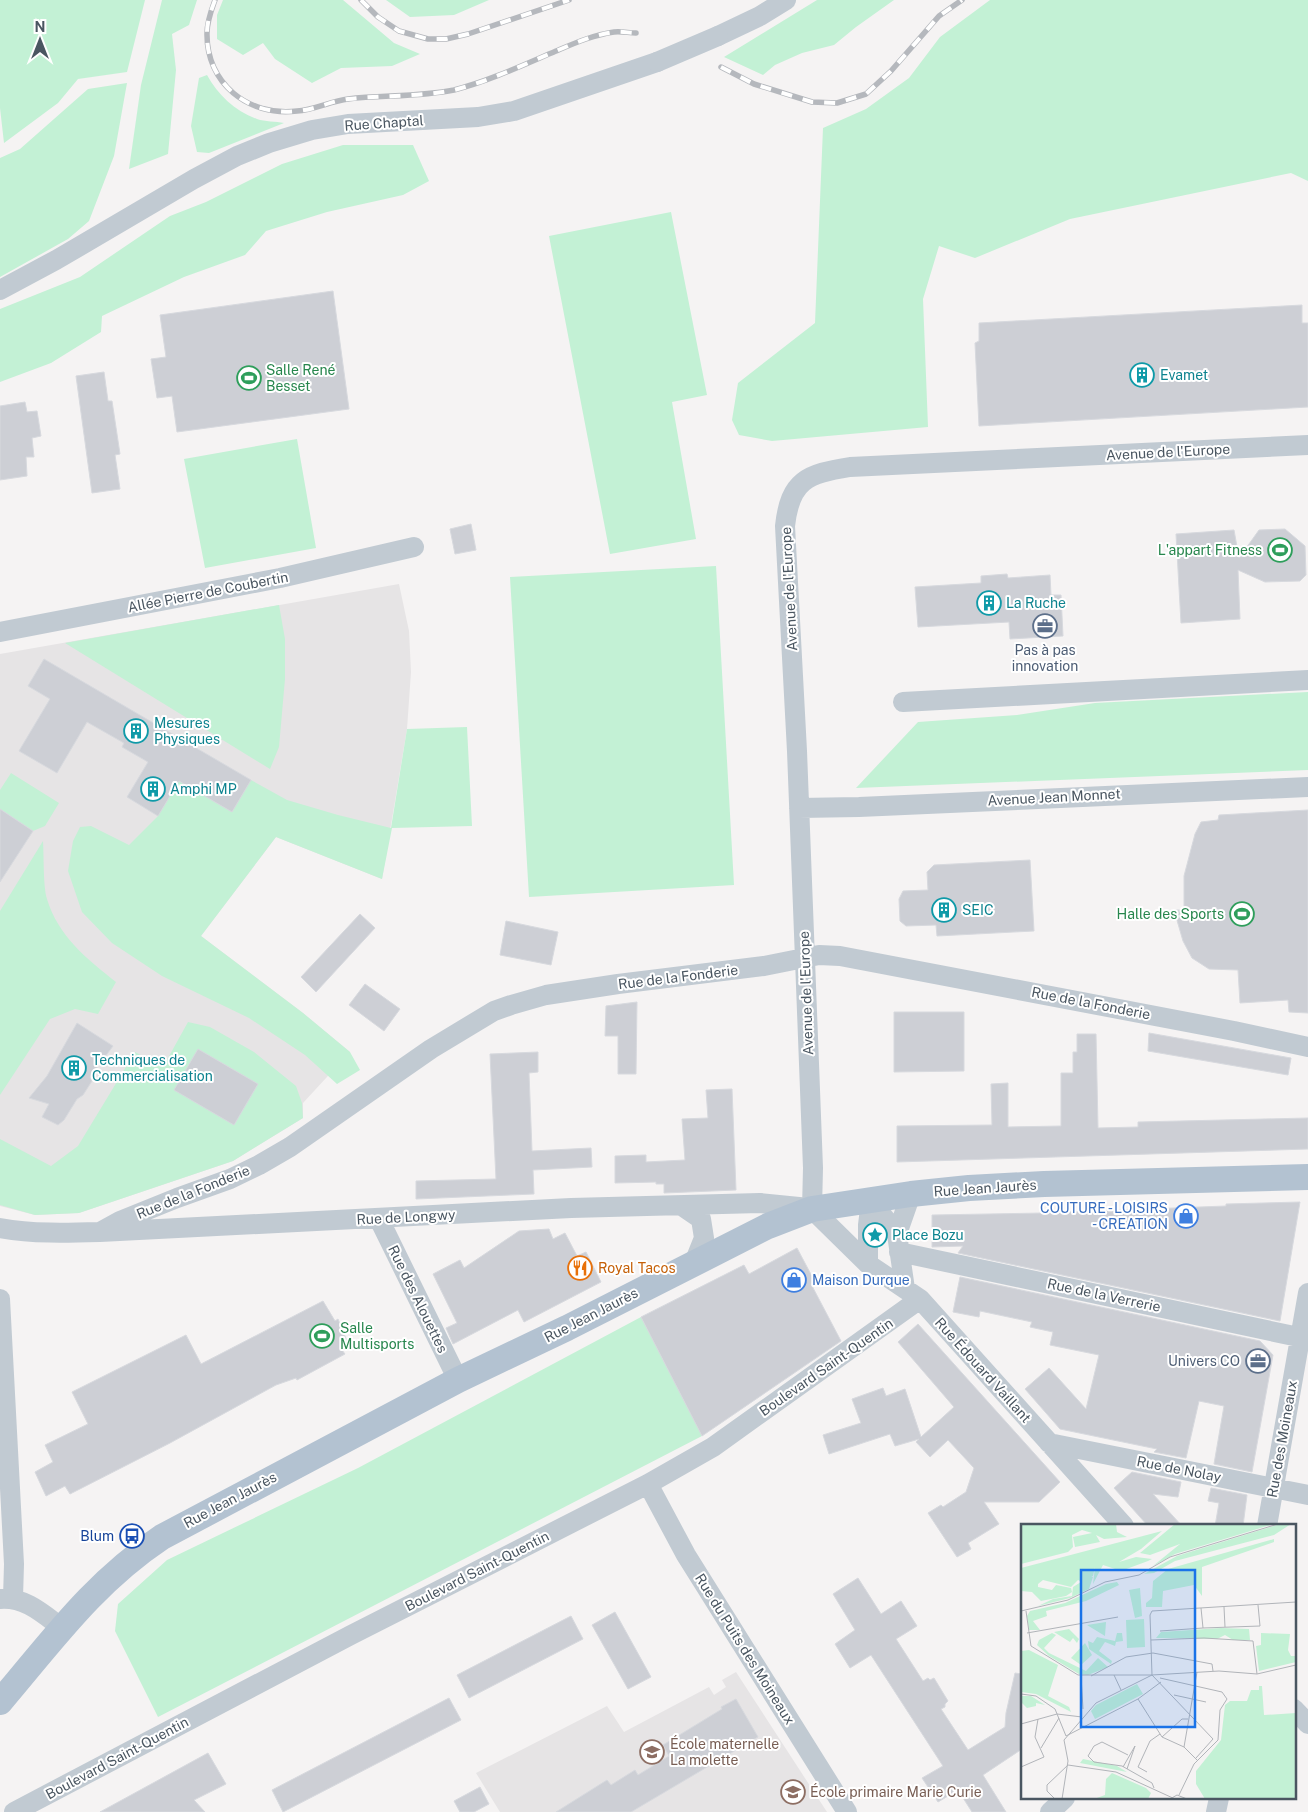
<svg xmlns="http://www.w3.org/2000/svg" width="1308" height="1812" font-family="'Public Sans',sans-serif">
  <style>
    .education { fill: #e6e4e5 }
    .green { fill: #c3f1d5 }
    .building { fill: #cdcfd5; stroke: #d7d9de }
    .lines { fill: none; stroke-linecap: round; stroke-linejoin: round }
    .minor { stroke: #c1cad2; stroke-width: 20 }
    .major { stroke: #b3c2d1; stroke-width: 26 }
    .rail-casing { stroke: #b5b8bd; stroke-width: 5.5 }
    .rail { stroke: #fff; stroke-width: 4; stroke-dasharray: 11; stroke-linecap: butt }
    .minor-bridge { stroke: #c1cad2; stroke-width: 20 }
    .labels { text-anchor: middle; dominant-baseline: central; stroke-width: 4; stroke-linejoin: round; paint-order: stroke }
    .street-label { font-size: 14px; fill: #4a5661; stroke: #fff }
    .leisure-label { font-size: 14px; fill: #27864d; stroke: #fff; text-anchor: start }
    .culture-label { font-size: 14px; fill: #0d838f; stroke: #fff; text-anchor: start }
    .service-label { font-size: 14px; fill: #4e5e75; stroke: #fff }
    .shop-label { font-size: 14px; fill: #366cbe; stroke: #fff; text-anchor: end }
    .food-label { font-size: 14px; fill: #c56008; stroke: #fff; text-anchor: start }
    .transit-label { font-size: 14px; fill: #164399; stroke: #fff; text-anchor: end }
    .education-label { font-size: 14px; fill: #785e54; stroke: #fff; text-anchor: start }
    .inset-road { fill: none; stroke: #b1b4b9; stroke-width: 1 }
    .view { fill: #1a73e8; fill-opacity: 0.15; stroke: #1a73e8; stroke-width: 2.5 }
    .inset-edge { fill: none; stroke: #4a5661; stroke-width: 2.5 }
  </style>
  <rect width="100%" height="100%" fill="#f5f3f3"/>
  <path class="education" d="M399 584 409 631 411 672 407 729 382 879 276 837 201 936 303 1013 350 1052 303 1103V1118L233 1161 79 1213 35 1215 0 1206V654Z
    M736 1672 827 1812H500L476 1773 607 1706 624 1732 709 1687 714 1695 726 1687 722 1680Z"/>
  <path class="green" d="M0 0H145L127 72 78 79 58 103 4 143 0 108Z
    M162 0H197L189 25 172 34 176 70 168 154 129 169 141 85Z
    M223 0H343L394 43 420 54 392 66 341 68 312 83 275 59 263 43 243 55 217 39V15Z
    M386 0H489L454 15 410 17Z
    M817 0H894L856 27 834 45 802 53 775 65 763 75 724 57Z
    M990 0H1308V181L1291 173 1070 219 975 258 939 246 923 299 928 427 772 441 739 435 732 420 738 383 815 323 823 128 866 109 909 78 940 37Z
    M207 75C218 95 235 111 257 119 265 122 276 121 284 123L209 153 197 152 191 126 199 78Z
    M127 83 114 156 89 221 68 239 0 277V158L20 149 88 89Z
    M343 145H413L429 181 403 195 327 212 266 231 245 255 184 277 102 316 101 332 51 363 0 382V309L80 277 170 216 206 202 282 164Z
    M671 212 707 395 672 402 696 539 610 554 549 236Z
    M297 439 316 548 205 568 184 459Z
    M716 566 734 885 529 897 510 577Z
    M279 605 285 639V679L279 747 270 769 65 643Z
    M1308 692V770L856 788 918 722 1017 715 1095 703Z
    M467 727 472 826 392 828 382 879 276 837 201 936 303 1013 350 1052 360 1070 337 1084 305 1055 249 1018 162 976 112 943 82 912 68 871 73 841 80 827 91 826 129 845 158 816 179 781 232 812 251 780 287 800 338 815 391 828 407 729Z
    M11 773 59 803 45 826 33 831 0 809V790Z
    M43 841C44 856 43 886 47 899 58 936 87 959 116 982L98 1014 75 1009 50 1019 0 1095V911Z
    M188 1022 210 1027 254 1052 296 1086 302 1103 303 1118 233 1161 79 1213 35 1215 0 1205V1139L51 1166 78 1146 135 1052 163 1067Z
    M641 1317 702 1436 158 1717 115 1631 118 1604 167 1560 358 1468Z"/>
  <path class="building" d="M333 291 349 409 177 432 172 396 157 398 151 359 166 357 160 315Z
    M1302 305V323H1308V407L979 426 975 343 979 341V323Z
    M104 372 108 401H112L120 454 115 455 120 489 92 493 76 376Z
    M25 402 27 412 37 411 41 436 32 438 34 457H26L27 476 0 480V406Z
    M471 524 476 550 455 554 450 529Z
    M1285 529 1305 546 1306 575 1300 581 1265 582 1238 570 1240 619 1181 623 1176 534 1234 530 1239 558 1259 530Z
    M1007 574 1008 578 1050 575 1051 595H1061L1063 636 1010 639 1009 622 918 627 915 587 981 583V576Z
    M44 659 251 780 232 812 179 781 158 816 127 797 148 762 122 747 124 743 87 722 57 773 19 751 50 699 28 686Z
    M0 809 33 831 0 882Z
    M1308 810V1013L1289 1012 1288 1000 1240 1003 1238 970 1209 969 1192 958 1183 941 1174 910H1184V876L1195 834 1201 822 1218 820 1219 815Z
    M1030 860 1034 931 937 936 936 925 906 926 900 921 899 899 903 891 928 890 927 872 934 865Z
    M360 914 375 928 316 992 301 977Z
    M506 921 558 932 551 965 500 955Z
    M365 984 400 1009 384 1031 349 1005Z
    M637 1002 636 1074H618V1036H605L606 1006Z
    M894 1012H964V1071L894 1072Z
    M77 1023 113 1046 90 1077 92 1081 83 1095 77 1099 64 1120 58 1125 42 1117 49 1104 29 1098 47 1076Z
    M1149 1033 1291 1058 1288 1075 1148 1051Z
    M1077 1034H1096L1098 1128 1138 1127V1122L1308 1118V1149L897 1162V1126L992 1125 991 1084 1008 1083V1127L1061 1126V1073H1073V1052H1077Z
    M198 1049 258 1084 234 1125 174 1090Z
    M538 1052V1072L529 1073 532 1151 591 1148 592 1167 533 1170 534 1194 416 1199V1181L496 1179 490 1054Z
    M732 1089 736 1190 664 1193V1184H656V1182L615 1183V1156L646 1155V1162L685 1160 682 1119 708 1118 706 1090Z
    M1300 1202 1280 1321 958 1253 963 1246 932 1247V1215L1043 1213 1226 1206V1204Z
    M549 1229 553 1239 565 1233 577 1256 586 1252 601 1282 524 1322 518 1310 453 1344 446 1328 457 1323 433 1274 460 1260 464 1268 519 1231Z
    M797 1248 815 1282 811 1284 841 1341 702 1436 641 1317 744 1265 749 1274Z
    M960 1277 1260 1341 1273 1355 1252 1472 1214 1464 1224 1406 1199 1401 1186 1458 1154 1452 1157 1449 1060 1429 1025 1389 1049 1368 1086 1409 1099 1355 1050 1345 1053 1332 1030 1327 1032 1322 980 1311 979 1317 953 1312Z
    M323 1301 335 1321 338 1319 349 1346 342 1350 345 1354 297 1380 296 1378 276 1385 170 1443 70 1494 65 1486 46 1496 35 1472 53 1462 45 1445 88 1424 72 1392 186 1335 201 1364Z
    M918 1324 1060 1482 1039 1502H984L999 1524 968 1543 971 1549 957 1557 928 1513 941 1505 943 1507 966 1492 974 1468 948 1440 930 1457 916 1442 919 1439 895 1446 890 1434 829 1454 823 1435 861 1423 852 1399 883 1388 886 1396 905 1389 921 1437 954 1407 898 1342Z
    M1132 1472 1181 1482 1178 1497 1153 1494 1182 1526H1148L1114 1488Z
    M1211 1488 1247 1495 1243 1526H1215L1219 1503 1208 1501Z
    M858 1578 881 1614 901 1601 917 1626 896 1639 923 1681 928 1678 930 1680 934 1678 948 1701 945 1704V1707L941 1709 968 1750 1005 1727 1006 1713 1015 1673 1022 1674V1749L983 1775 1006 1812H972L958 1790 938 1802 922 1778 943 1766 871 1655 850 1668 835 1644 855 1630 833 1594Z
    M615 1612 651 1677 628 1689 592 1625Z
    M571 1616 583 1639 469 1698 457 1675Z
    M449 1698 461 1720 283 1812 272 1790Z
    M736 1699 758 1737 631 1812H556L607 1780 611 1785 635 1770 638 1775 669 1756 663 1745 722 1709 721 1707Z
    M208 1753 226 1784 194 1800 205 1812H100Z
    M480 1787 489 1804 474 1812H460L454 1801Z"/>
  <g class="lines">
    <path class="minor" d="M718 36 760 16 786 0
      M0 290 56 260 194 179 237 156 269 143 312 130 348 124 478 117 514 111 657 62
      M0 632 280 578 414 547
      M903 702 1308 680
      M799 808 859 807 1308 787
      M871 1201 897 1234 905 1289
      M682 1206 701 1219 704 1238 694 1263
      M812 1209 813 1168 797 751 785 526C790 480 807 474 850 467L1308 445
      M812 1209 868 1264 920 1299 1124 1526
      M379 1219 458 1380
      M0 1228C33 1234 66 1233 100 1232L571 1208 760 1203 809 1208
      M100 1232 120 1221 177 1198 230 1179 259 1165 290 1147 431 1049 494 1011 511 1005 546 995 618 984 764 966 819 955 840 956 1234 1031 1308 1047
      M897 1234 911 1194
      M899 1252 1308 1339
      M868 1264V1225L871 1201
      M0 1299 14 1564 13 1598
      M1049 1443 1308 1495
      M648 1484 686 1555 847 1812
      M1267 1526 1308 1293
      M0 1599C25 1597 42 1613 62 1628
      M1294 1709 1308 1724
      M14 1812 351 1635 648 1484 713 1447 920 1299
      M1050 1812 1065 1798
      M1216 1812 1219 1798"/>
    <path class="major" d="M0 1702C52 1641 93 1583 162 1537L458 1380 567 1328 768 1226 812 1209 911 1194 969 1188 1044 1184 1308 1177"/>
    <g class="rail-casing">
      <path id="rail" d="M215 0C211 11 207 21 207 33 206 83 248 117 297 111 314 110 331 101 348 99 383 95 419 97 454 90 489 81 523 65 556 51 575 43 593 35 614 32 621 31 629 33 636 33
        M361 0 378 17 399 31 428 39H446L468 34 569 0
        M721 67 754 84 812 102 837 103 866 94 891 71 939 16 962 0"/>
    </g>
    <use href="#rail" class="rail"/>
    <path class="minor-bridge" d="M657 62 718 36"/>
  </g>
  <defs>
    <g id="building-ring" transform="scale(1.25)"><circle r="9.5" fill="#fff" stroke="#0f9aa8" stroke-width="1.5"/><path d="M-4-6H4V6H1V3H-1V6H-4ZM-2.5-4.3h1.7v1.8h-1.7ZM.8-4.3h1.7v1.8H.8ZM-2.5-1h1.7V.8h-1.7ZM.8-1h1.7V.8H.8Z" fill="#0f9aa8"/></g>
    <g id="stadium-ring" transform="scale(1.25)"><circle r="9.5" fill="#fff" stroke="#2e9e5b" stroke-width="1.5"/><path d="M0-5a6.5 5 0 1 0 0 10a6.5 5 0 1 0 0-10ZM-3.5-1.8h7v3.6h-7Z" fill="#2e9e5b"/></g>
    <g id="office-ring" transform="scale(1.25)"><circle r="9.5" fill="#fff" stroke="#5c6f8a" stroke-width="1.5"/><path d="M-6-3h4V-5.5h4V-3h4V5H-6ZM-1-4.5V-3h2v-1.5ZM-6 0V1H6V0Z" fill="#5c6f8a"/></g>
    <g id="shop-ring" transform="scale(1.25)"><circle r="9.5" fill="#fff" stroke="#3f7fe0" stroke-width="1.5"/><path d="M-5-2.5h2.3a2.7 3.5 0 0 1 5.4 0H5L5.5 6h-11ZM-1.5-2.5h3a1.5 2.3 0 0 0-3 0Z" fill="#3f7fe0"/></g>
    <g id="sight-ring" transform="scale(1.25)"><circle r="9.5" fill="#fff" stroke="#0f9aa8" stroke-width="1.5"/><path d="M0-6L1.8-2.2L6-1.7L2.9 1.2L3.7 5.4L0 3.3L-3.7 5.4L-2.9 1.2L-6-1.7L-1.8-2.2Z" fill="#0f9aa8"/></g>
    <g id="restaurant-ring" transform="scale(1.25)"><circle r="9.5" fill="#fff" stroke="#e8710a" stroke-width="1.5"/><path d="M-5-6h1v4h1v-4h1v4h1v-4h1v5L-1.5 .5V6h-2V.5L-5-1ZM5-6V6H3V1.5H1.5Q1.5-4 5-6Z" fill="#e8710a"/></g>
    <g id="bus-ring" transform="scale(1.25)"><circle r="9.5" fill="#fff" stroke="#1a4fb4" stroke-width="1.5"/><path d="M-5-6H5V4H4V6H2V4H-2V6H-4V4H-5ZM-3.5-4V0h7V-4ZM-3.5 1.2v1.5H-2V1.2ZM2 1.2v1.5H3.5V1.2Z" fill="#1a4fb4"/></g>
    <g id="school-ring" transform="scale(1.25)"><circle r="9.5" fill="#fff" stroke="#8d6e63" stroke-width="1.5"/><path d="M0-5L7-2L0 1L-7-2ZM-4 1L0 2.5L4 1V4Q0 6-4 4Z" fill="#8d6e63"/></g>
  </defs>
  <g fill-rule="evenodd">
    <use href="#building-ring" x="1142" y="375"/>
    <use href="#stadium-ring" x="249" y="378"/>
    <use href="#stadium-ring" x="1280" y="550"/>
    <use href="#building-ring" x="989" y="603"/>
    <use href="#office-ring" x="1045" y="626"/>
    <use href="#building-ring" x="136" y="731"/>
    <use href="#building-ring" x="153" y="789"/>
    <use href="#building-ring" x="944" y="910"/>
    <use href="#stadium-ring" x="1242" y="914"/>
    <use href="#building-ring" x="74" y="1068"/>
    <use href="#shop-ring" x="1186" y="1216"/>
    <use href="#sight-ring" x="875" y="1235"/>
    <use href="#restaurant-ring" x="580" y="1268"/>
    <use href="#shop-ring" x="794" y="1280"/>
    <use href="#stadium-ring" x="322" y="1336"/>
    <use href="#office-ring" x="1258" y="1361"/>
    <use href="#bus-ring" x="132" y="1536"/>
    <use href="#school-ring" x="652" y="1752"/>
    <use href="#school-ring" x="793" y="1792"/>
  </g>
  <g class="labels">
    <g class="street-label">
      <text transform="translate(384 123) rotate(-4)">Rue Chaptal</text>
      <text transform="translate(1168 452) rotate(-3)">Avenue de l'Europe</text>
      <text transform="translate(789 589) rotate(-93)">Avenue de l'Europe</text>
      <text transform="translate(208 592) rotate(-11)">Allée Pierre de Coubertin</text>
      <text transform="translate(1054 797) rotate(-3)">Avenue Jean Monnet</text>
      <text transform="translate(678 977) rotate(-7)">Rue de la Fonderie</text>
      <text transform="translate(806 993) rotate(-92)">Avenue de l'Europe</text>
      <text transform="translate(1091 1003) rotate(11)">Rue de la Fonderie</text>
      <text transform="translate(985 1188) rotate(-4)">Rue Jean Jaurès</text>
      <text transform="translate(193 1192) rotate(-22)">Rue de la Fonderie</text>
      <text transform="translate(406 1217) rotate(-3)">Rue de Longwy</text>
      <text transform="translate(1104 1295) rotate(12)">Rue de la Verrerie</text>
      <text transform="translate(418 1299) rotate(64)">Rue des Alouettes</text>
      <text transform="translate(591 1315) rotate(-27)">Rue Jean Jaurès</text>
      <text transform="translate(826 1367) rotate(-35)">Boulevard Saint-Quentin</text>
      <text transform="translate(983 1370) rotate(48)">Rue Édouard Vaillant</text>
      <text transform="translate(1282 1439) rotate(-80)">Rue des Moineaux</text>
      <text transform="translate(1179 1469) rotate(11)">Rue de Nolay</text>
      <text transform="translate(230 1500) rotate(-28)">Rue Jean Jaurès</text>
      <text transform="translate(477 1571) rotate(-27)">Boulevard Saint-Quentin</text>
      <text transform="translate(745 1649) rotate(58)">Rue du Puits des Moineaux</text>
      <text transform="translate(117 1758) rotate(-28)">Boulevard Saint-Quentin</text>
    </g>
    <g class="leisure-label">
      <text x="266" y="370">Salle René<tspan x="266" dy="16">Besset</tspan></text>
      <text x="1262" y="550" text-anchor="end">L'appart Fitness</text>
      <text x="1224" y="914" text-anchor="end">Halle des Sports</text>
      <text x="340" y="1328">Salle<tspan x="340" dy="16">Multisports</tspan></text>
    </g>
    <g class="culture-label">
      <text x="1160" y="375">Evamet</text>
      <text x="1006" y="603">La Ruche</text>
      <text x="154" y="723">Mesures<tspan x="154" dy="16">Physiques</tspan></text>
      <text x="170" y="789">Amphi MP</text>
      <text x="962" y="910">SEIC</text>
      <text x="92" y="1060">Techniques de<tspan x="92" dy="16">Commercialisation</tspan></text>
      <text x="892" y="1235">Place Bozu</text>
    </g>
    <g class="service-label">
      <text x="1045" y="650">Pas à pas<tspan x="1045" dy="16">innovation</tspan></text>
      <text x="1240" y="1361" text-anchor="end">Univers CO</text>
    </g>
    <g class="shop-label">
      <text x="1168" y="1208">COUTURE - LOISIRS<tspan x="1168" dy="16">- CREATION</tspan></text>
      <text x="812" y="1280" text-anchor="start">Maison Durque</text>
    </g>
    <g class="food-label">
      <text x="598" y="1268">Royal Tacos</text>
    </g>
    <g class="transit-label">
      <text x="114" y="1536">Blum</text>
    </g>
    <g class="education-label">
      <text x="670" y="1744">École maternelle<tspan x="670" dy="16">La molette</tspan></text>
      <text x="810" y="1792">École primaire Marie Curie</text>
    </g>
  </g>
  <g transform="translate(1021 1524)">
    <rect width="275" height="275" fill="#f5f3f3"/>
    <path d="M0 0H95L96 8 106 13 83 15 75 11 79 18 54 23 52 13 71 9 61 6 51 11 52 23 47 28 0 40ZM154 0H253L154 30 132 42 159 20 129 31 119 29ZM259 0H270L253 11 154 37 133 49 123 50 156 32ZM141 7 120 25 98 38 115 33 131 35 127 37 100 47 82 41 72 60 74 43 72 52 61 58 57 56 50 63 22 56 17 60V63L31 66 35 61 50 64 51 68 45 72 20 77 11 68 0 67V44ZM253 15V18L181 43V72L173 61 142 67 141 83H125V79L131 74 132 57 147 45ZM68 53H72L68 65 49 74 17 82 32 75 51 72 52 63ZM96 58 98 61 65 77 25 87 26 92 12 97 19 106H8L6 92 9 87 44 79 85 60ZM119 64 121 92 114 94 108 66ZM123 95 124 123 106 124 105 96ZM85 98 84 112 66 101ZM200 104 228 105 229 116H212L204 111 196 115 135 114 140 108ZM48 105 58 115 56 119 52 114 49 118 33 108ZM31 109 35 111 23 124 28 129 65 147 77 134 87 143 67 151 58 150 28 132 16 121 18 116ZM96 109H101L102 117 95 118 94 122 84 118 78 127 91 137 90 140 68 125 67 117 72 119 76 113 94 117ZM240 109 269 110 267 126 270 132H275V138L238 147 235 122 240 121ZM64 119 71 131 60 141 50 134ZM8 126 37 141 27 172 48 183 50 188 15 170 0 168V127ZM116 160 122 170 74 195 70 187 75 181ZM238 162H241L243 191 275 189V275H184L175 260V247L200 216 204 181 209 177H226L230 166H238ZM0 172H10L24 181 15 179V182L6 184 0 178ZM62 235 96 242 106 248 59 239ZM91 249 125 264 130 269 127 275H73L84 271 85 255Z" fill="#c3f1d5"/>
    <path class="inset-road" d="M203 83 204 103M180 84 182 104 239 102 237 81M0 87 47 76 84 58 118 51 149 33 257 0M5 87 10 122 57 151H131M139 107 182 104M6 109 97 93M130 116 183 114 232 117 236 150M93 151 100 166M131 151 129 91 131 87 275 78M131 151 192 215M60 152 62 185M70 152 105 133 132 129 191 140 192 147M139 154 201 168 206 175 199 186 197 216 173 240 158 271M0 170 15 172 34 185 45 212 117 175 140 158M153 171 185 178M117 175 141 213 163 223 176 236M0 200 36 190 61 193M141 213 161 195H167M163 223 176 148M20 224 38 194M107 231 81 218 73 222 67 232 73 238 101 242 131 259 133 264M175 234 192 215M0 243 23 233 14 213 17 195M102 243 114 222 106 245M126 248 117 243 129 217 139 210M34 275 26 267V261L47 241 95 248 154 275M41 275 47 237 43 216 75 179 131 151 198 147 236 150 275 141M149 275 156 271 166 275"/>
    <path class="view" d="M60 46H174V203H60Z"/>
    <rect width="275" height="275" class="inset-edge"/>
  </g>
  <g transform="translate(40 40)" stroke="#ffffff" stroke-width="4" paint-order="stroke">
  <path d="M0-4L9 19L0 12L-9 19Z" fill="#4a5661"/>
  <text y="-8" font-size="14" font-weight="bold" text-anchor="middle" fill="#4a5661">N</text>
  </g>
</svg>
